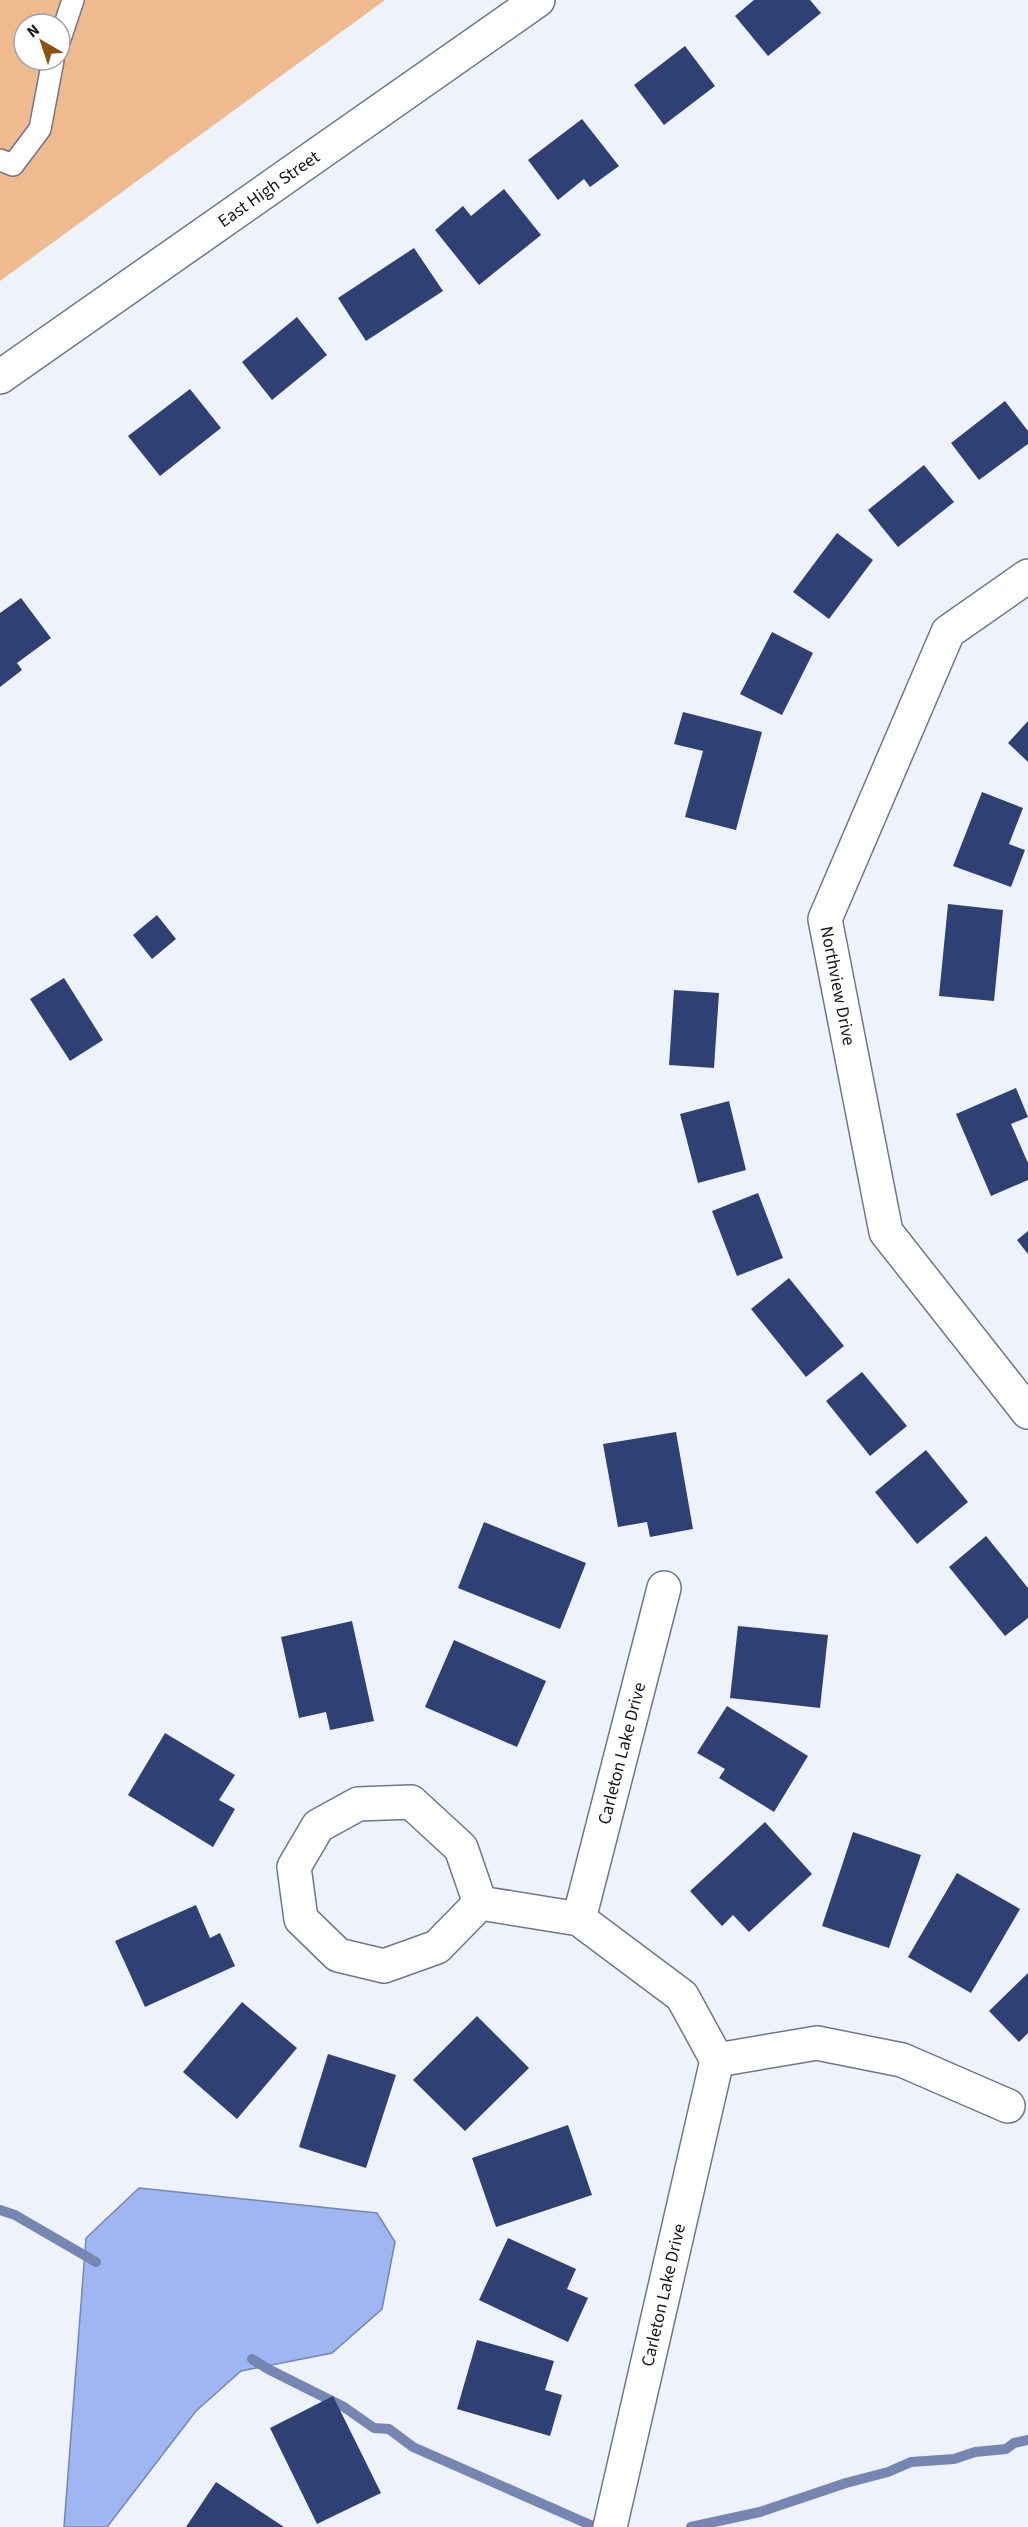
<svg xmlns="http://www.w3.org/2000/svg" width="1028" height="2527" font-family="'Source Sans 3',sans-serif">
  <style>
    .green { fill: #efba8e; fill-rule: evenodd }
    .water { fill: #9fb6f2; stroke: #7586b3; stroke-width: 1.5 }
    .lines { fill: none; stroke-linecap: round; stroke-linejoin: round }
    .stream { stroke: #7586b3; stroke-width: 10 }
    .building { fill: #2f4074 }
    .service-casing { stroke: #6e768b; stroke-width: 24 }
    .minor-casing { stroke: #6e768b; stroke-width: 36 }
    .service { stroke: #fff; stroke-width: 21 }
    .minor { stroke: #fff; stroke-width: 33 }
    .labels { text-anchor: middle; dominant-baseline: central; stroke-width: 6; stroke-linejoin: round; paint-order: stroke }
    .street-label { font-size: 18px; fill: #141720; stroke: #fff }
  </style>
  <rect width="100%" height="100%" fill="#eef2fb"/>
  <path class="green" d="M0 0H385L0 281ZM24 24H60V60H24Z"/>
  <path class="water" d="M139 2188 377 2213 395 2242 382 2309 332 2353 241 2371 196 2411 107 2527H64L86 2238Z"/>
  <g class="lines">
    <path class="stream" d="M0 2210 15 2215 96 2262
      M252 2359 268 2369 344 2407 374 2428 389 2429 413 2447 595 2527
      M691 2527 760 2512 846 2483 888 2472 911 2462 954 2459 975 2452 1006 2449 1014 2443 1028 2440"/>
  </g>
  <path class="building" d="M754 0H810L821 13 768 56 735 16Z
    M685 46 715 86 664 125 634 85Z
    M582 119 619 166 590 187 584 179 558 200 528 160Z
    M504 189 541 235 479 285 435 230 463 206 471 216Z
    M414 248 443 291 366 341 338 298Z
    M297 317 327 355 272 400 242 362Z
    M190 389 221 428 160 476 128 436Z
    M1005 401 1028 431V444L979 480 951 443Z
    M924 465 954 502 898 547 868 510Z
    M837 533 873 560 829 619 793 592Z
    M21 598 51 638 17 663 22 670 0 687V613Z
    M772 632 813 653 782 715 740 694Z
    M683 712 762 732 736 830 685 817 703 751 674 744Z
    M1028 721V762L1008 743Z
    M982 792 1023 808 1009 844 1025 850 1011 887 953 866Z
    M948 904 1003 910 994 1001 939 996Z
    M157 915 176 939 152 959 133 935Z
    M64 978 103 1040 70 1061 30 999Z
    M674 990 719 993 714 1068 669 1065Z
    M1016 1088 1028 1117 1011 1124 1028 1163V1180L991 1196 956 1114Z
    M729 1101 746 1170 698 1183 680 1114Z
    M758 1193 783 1258 737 1276 712 1211Z
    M1028 1231V1254L1017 1240Z
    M789 1278 844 1346 806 1377 751 1309Z
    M862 1372 907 1426 870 1456 826 1401Z
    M676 1432 693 1529 650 1537 647 1522 618 1527 603 1444Z
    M926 1450 968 1502 917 1544 875 1492Z
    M484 1522 586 1563 560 1629 458 1588Z
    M986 1536 1028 1588V1618L1005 1636 949 1567Z
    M352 1621 374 1721 330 1730 326 1712 299 1718 281 1637Z
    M738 1626 828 1635 820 1708 730 1698Z
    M454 1640 546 1681 517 1747 425 1707Z
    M727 1706 808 1756 774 1812 719 1778 725 1769 697 1753Z
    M165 1733 235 1775 219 1800 235 1809 213 1847 128 1795Z
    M765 1822 812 1874 749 1932 733 1915 722 1926 690 1891Z
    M853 1832 921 1855 889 1948 822 1926Z
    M957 1873 1020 1909 971 1993 908 1957Z
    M196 1905 210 1938 220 1933 235 1966 145 2007 115 1941Z
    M1028 1973V2033L1019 2042 989 2011Z
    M242 2002 297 2048 237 2119 183 2072Z
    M477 2016 529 2068 465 2131 413 2080Z
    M328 2054 396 2075 366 2168 299 2147Z
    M568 2125 592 2195 496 2227 472 2158Z
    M508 2238 576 2269 567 2289 588 2298 568 2342 479 2300Z
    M477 2340 554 2361 545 2390 562 2395 550 2436 457 2409Z
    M333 2396 381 2493 317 2524 270 2428Z
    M216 2482 284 2527H186Z"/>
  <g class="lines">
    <g class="service-casing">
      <path id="service" d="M60 39 73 0
        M0 160 13 165 40 129 53 60"/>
    </g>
    <g class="minor-casing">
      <g id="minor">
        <path id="s1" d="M0 377 538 0"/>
        <path id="s2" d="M1028 576 948 632 825 919 886 1232 1028 1412"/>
        <path d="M411 1802 461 1848 480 1903 437 1947 384 1966 338 1955 301 1919 294 1867 318 1826 358 1804Z"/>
        <path d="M480 1903 579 1919 682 1996 717 2060 817 2043 902 2060 1008 2106"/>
        <path id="s3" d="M579 1919 664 1588"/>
        <path id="s4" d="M610 2527 717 2060"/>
      </g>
    </g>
    <use href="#service" class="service"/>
    <use href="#minor" class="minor"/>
  </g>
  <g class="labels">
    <g class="street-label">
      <text stroke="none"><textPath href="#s1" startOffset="328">East High Street</textPath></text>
      <text stroke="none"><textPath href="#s2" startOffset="478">Northview Drive</textPath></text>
      <text stroke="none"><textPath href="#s3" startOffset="171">Carleton Lake Drive</textPath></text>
      <text stroke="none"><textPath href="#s4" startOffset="238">Carleton Lake Drive</textPath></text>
    </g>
  </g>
  <g transform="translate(42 42) rotate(321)"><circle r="28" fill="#ffffff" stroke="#a1a2a6" stroke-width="1.5"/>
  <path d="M0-4.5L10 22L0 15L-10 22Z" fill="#8d5211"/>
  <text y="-9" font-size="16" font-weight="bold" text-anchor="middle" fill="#141720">N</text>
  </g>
</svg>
